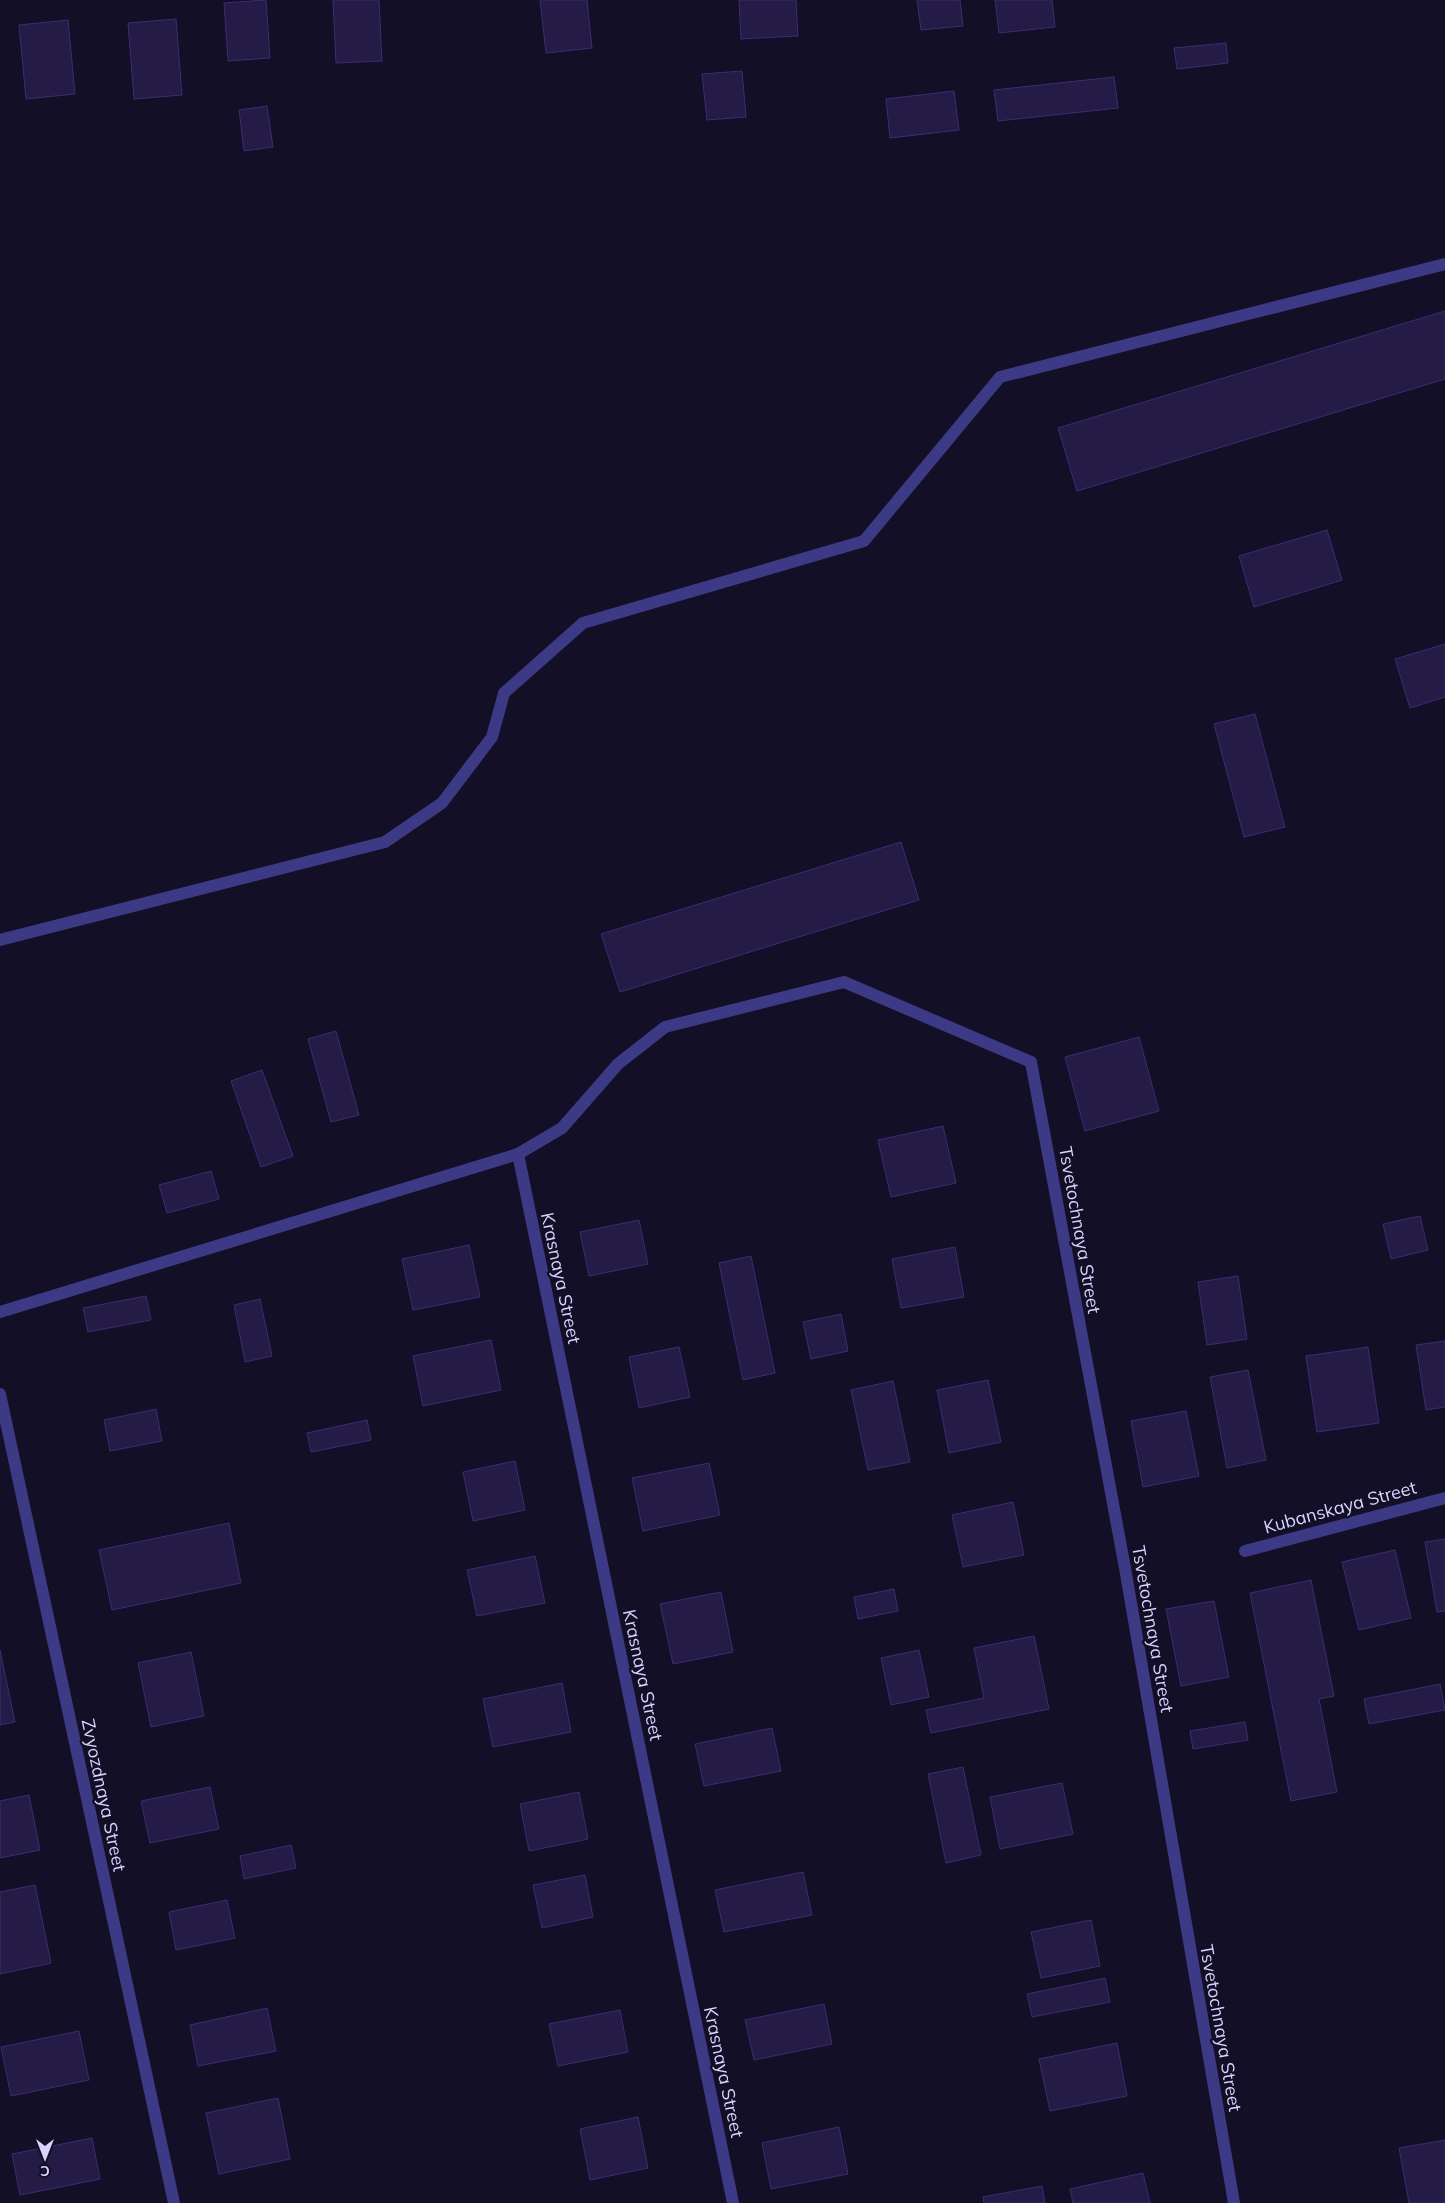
<svg xmlns="http://www.w3.org/2000/svg" width="1445" height="2203" font-family="Mulish,sans-serif">
  <style>
    .building { fill: #241b47; stroke: #3b2d73 }
    .lines { fill: none; stroke-linecap: round; stroke-linejoin: round }
    .service { stroke: #3d3a85; stroke-width: 12 }
    .minor { stroke: #3d3a85; stroke-width: 12 }
    .labels { text-anchor: middle; dominant-baseline: central; stroke-width: 5; stroke-linejoin: round; paint-order: stroke }
    .street-label { font-size: 18px; fill: #d9d4ff; stroke: #130f26 }
  </style>
  <rect width="100%" height="100%" fill="#130f26"/>
  <path class="building" d="M266 0 270 58 228 61 224 3Z
    M333 0H379L382 61 336 63Z
    M540 0H587L592 48 546 53Z
    M739 0H796L798 36 741 39Z
    M917 0H960L963 26 921 30Z
    M995 0H1052L1055 27 999 33Z
    M176 19 182 95 134 99 128 23Z
    M68 20 75 94 26 99 19 25Z
    M1226 43 1228 63 1177 69 1174 48Z
    M742 71 746 117 707 120 702 74Z
    M1114 77 1118 108 998 121 994 90Z
    M954 91 959 130 890 138 886 99Z
    M267 106 273 147 244 151 239 110Z
    M1445 311V379L1077 491 1058 428Z
    M1327 530 1342 580 1254 607 1239 556Z
    M1445 644V697L1410 708 1395 659Z
    M1255 714 1285 827 1244 837 1214 724Z
    M901 842 919 900 620 992 601 934Z
    M336 1031 359 1115 331 1122 308 1039Z
    M1139 1037 1159 1111 1085 1131 1065 1057Z
    M262 1070 293 1156 261 1167 231 1081Z
    M943 1126 956 1183 891 1197 878 1140Z
    M211 1171 219 1199 167 1213 159 1185Z
    M1420 1216 1428 1250 1391 1259 1383 1224Z
    M639 1220 648 1264 589 1276 580 1232Z
    M469 1245 480 1297 413 1310 402 1259Z
    M955 1247 964 1297 901 1308 892 1259Z
    M751 1256 775 1373 743 1380 719 1263Z
    M1238 1276 1247 1339 1207 1345 1198 1282Z
    M146 1296 151 1320 88 1332 83 1308Z
    M260 1299 272 1356 245 1362 234 1305Z
    M841 1314 848 1351 811 1359 803 1322Z
    M491 1340 501 1390 423 1406 413 1356Z
    M1445 1341V1407L1426 1410 1416 1345Z
    M679 1347 690 1397 639 1408 629 1357Z
    M1368 1347 1379 1423 1317 1432 1306 1356Z
    M1248 1370 1266 1460 1227 1468 1210 1377Z
    M988 1380 1001 1442 949 1453 937 1390Z
    M893 1381 910 1462 868 1470 851 1390Z
    M156 1409 162 1441 110 1451 104 1420Z
    M1186 1411 1199 1476 1143 1487 1131 1421Z
    M367 1420 371 1440 311 1452 307 1433Z
    M515 1461 525 1510 473 1521 463 1472Z
    M709 1463 720 1515 643 1531 632 1478Z
    M1013 1502 1024 1555 963 1567 952 1515Z
    M229 1523 241 1583 112 1610 99 1550Z
    M1445 1539V1611L1437 1612 1425 1542Z
    M1395 1550 1411 1618 1359 1630 1342 1562Z
    M535 1556 545 1603 477 1616 467 1570Z
    M1311 1580 1334 1696 1319 1699 1337 1792 1291 1801 1250 1593Z
    M894 1589 898 1611 858 1619 854 1597Z
    M721 1592 733 1652 673 1664 660 1604Z
    M1214 1601 1229 1677 1181 1686 1166 1609Z
    M1034 1636 1049 1709 931 1733 926 1710 984 1698 974 1648Z
    M0 1650 15 1722 0 1725Z
    M919 1650 929 1697 891 1705 881 1658Z
    M191 1652 204 1716 151 1727 138 1663Z
    M562 1683 571 1732 493 1747 483 1699Z
    M1440 1684 1445 1710 1369 1724 1364 1699Z
    M1245 1722 1248 1740 1193 1749 1190 1731Z
    M772 1728 781 1771 704 1786 695 1744Z
    M963 1767 981 1855 946 1863 928 1774Z
    M1062 1783 1073 1834 1000 1849 990 1797Z
    M210 1787 219 1829 150 1843 141 1801Z
    M579 1792 588 1839 529 1851 520 1804Z
    M29 1795 40 1850 0 1858V1801Z
    M291 1845 296 1868 244 1879 240 1856Z
    M803 1872 812 1915 724 1932 715 1890Z
    M585 1875 593 1917 542 1928 533 1885Z
    M35 1885 51 1963 0 1974V1892Z
    M227 1900 235 1938 176 1950 169 1912Z
    M1091 1920 1100 1966 1041 1978 1031 1932Z
    M1105 1978 1110 2002 1032 2017 1027 1994Z
    M824 2004 832 2044 754 2060 745 2020Z
    M267 2008 276 2051 198 2066 190 2025Z
    M620 2010 628 2052 558 2066 549 2024Z
    M79 2031 89 2080 11 2096 1 2047Z
    M1117 2043 1127 2096 1050 2111 1039 2059Z
    M278 2098 290 2159 219 2174 206 2113Z
    M638 2117 648 2168 590 2180 580 2129Z
    M839 2127 848 2174 771 2189 762 2143Z
    M92 2138 100 2179 20 2195 12 2154Z
    M1445 2140V2203H1409L1399 2148Z
    M1143 2173 1150 2203H1073L1070 2189Z
    M1042 2186 1045 2203H984L983 2197Z"/>
  <g class="lines">
    <path class="service" d="M0 940 385 842 442 803 492 737 504 693 583 623 864 541 1000 377 1445 264
      M518 1154 562 1128 618 1064 665 1027 844 982 1031 1062"/>
    <path class="minor" d="M1031 1062 1125 1568 1234 2203
      M0 1312 518 1154 733 2203
      M0 1394 174 2203
      M1245 1551 1445 1498"/>
  </g>
  <g class="labels">
    <g class="street-label">
      <text transform="translate(1080 1230) rotate(80)">Tsvetochnaya Street</text>
      <text transform="translate(561 1278) rotate(78)">Krasnaya Street</text>
      <text transform="translate(1340 1507) rotate(-15)">Kubanskaya Street</text>
      <text transform="translate(1153 1629) rotate(80)">Tsvetochnaya Street</text>
      <text transform="translate(643 1675) rotate(78)">Krasnaya Street</text>
      <text transform="translate(104 1795) rotate(78)">Zvyozdnaya Street</text>
      <text transform="translate(1221 2028) rotate(80)">Tsvetochnaya Street</text>
      <text transform="translate(724 2072) rotate(78)">Krasnaya Street</text>
    </g>
  </g>
  <g transform="translate(45 2158) rotate(180)" stroke="#130f26" stroke-width="4" paint-order="stroke">
  <path d="M0-4L9 19L0 12L-9 19Z" fill="#d9d4ff"/>
  <text y="-8" font-size="14" font-weight="bold" text-anchor="middle" fill="#d9d4ff">С</text>
  </g>
</svg>
